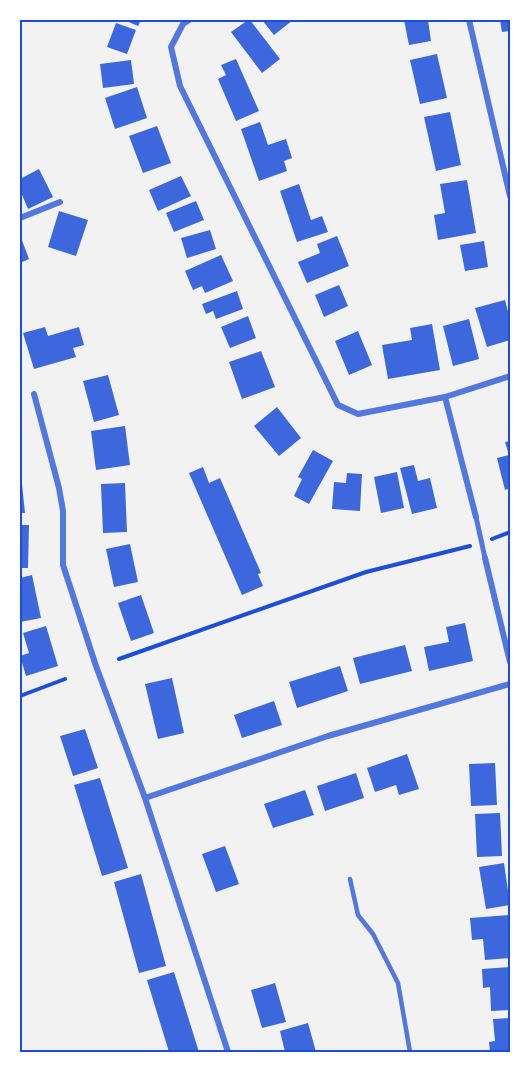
<svg xmlns="http://www.w3.org/2000/svg" width="530" height="1072" font-family="Roboto,sans-serif">
  <style>
    .building { fill: #3d67dc }
    .lines { fill: none; stroke-linecap: round; stroke-linejoin: round }
    .path { stroke: #1d4ed8; stroke-width: 4 }
    .service { stroke: #5277de; stroke-width: 4.5 }
    .pedestrian { stroke: #5277de; stroke-width: 5 }
    .minor { stroke: #5277de; stroke-width: 6 }
    .neatline { fill: none; stroke: #1d4ed8; stroke-width: 2 }
  </style>
  <rect width="100%" height="100%" fill="#f2f2f2"/>
  <path class="building" d="M124 20H141L138 26Z
    M248 20H250L280 59 262 73 231 32Z
    M262 20H293L274 35Z
    M404 20H428L431 41 409 45Z
    M500 20H510V31L502 32Z
    M116 23 136 30 127 54 107 47Z
    M437 54 447 98 420 104 410 60Z
    M236 59 259 111 236 121 218 79 226 75 221 65Z
    M131 60 134 84 103 88 100 64Z
    M137 87 147 118 115 129 105 98Z
    M450 112 461 165 436 171 424 117Z
    M260 122 268 145 286 139 292 158 284 161 287 171 259 181 241 129Z
    M157 126 171 163 143 173 129 136Z
    M39 169 53 197 28 209 20 190V179Z
    M181 176 191 196 158 211 149 190Z
    M467 180 476 233 438 240 434 215 445 213 440 184Z
    M299 184 311 220 322 216 328 232 297 242 280 191Z
    M196 201 204 220 174 232 166 213Z
    M59 211 88 220 76 256 48 247Z
    M210 230 216 249 187 258 181 238Z
    M20 235 29 259 20 263Z
    M337 236 349 266 307 283 298 262 320 253 317 244Z
    M484 241 488 267 465 271 460 245Z
    M221 255 233 281 205 293 202 286 193 290 185 271Z
    M339 285 348 306 324 317 315 295Z
    M237 291 243 309 216 319 213 311 206 314 202 304Z
    M505 300 510 319V340L487 347 475 308Z
    M248 316 256 338 230 348 221 327Z
    M469 319 479 359 453 366 443 326Z
    M432 324 440 370 388 379 382 345 412 340 410 328Z
    M45 327 48 336 79 327 84 345 73 348 76 357 34 369 23 333Z
    M358 331 372 365 349 375 335 341Z
    M261 351 275 387 242 399 229 362Z
    M108 375 119 415 94 422 83 381Z
    M277 407 301 438 279 456 254 426Z
    M125 426 130 465 96 470 91 431Z
    M510 441V488L505 490 497 458 509 455 505 442Z
    M313 450 333 461 309 504 294 496 302 479 298 477Z
    M414 465 418 481 430 478 437 508 412 514 400 468Z
    M203 467 209 483 220 478 261 573 258 574 263 586 242 595 189 473Z
    M397 472 404 508 381 513 374 477Z
    M347 473 362 474 360 511 332 509 334 482 346 483Z
    M20 474H21L25 513H20Z
    M125 483 127 532 103 533 101 484Z
    M20 525H29L28 568H20Z
    M130 544 138 582 114 587 106 549Z
    M32 575 41 618 20 622V578Z
    M141 595 154 633 131 641 118 603Z
    M465 623 473 661 429 671 424 647 449 642 446 627Z
    M46 626 58 666 26 676 20 656 29 653 23 633Z
    M405 645 412 671 360 684 353 658Z
    M340 666 348 691 297 708 289 682Z
    M172 678 184 733 158 739 145 684Z
    M274 701 282 725 242 738 234 715Z
    M85 729 98 768 73 776 60 736Z
    M407 754 419 789 399 795 396 785 375 792 367 768Z
    M495 763 497 805 471 806 469 764Z
    M356 773 364 798 325 811 317 786Z
    M100 778 128 868 102 876 74 785Z
    M305 790 314 815 273 828 264 804Z
    M500 813 502 856 477 857 475 814Z
    M225 846 239 884 216 892 202 854Z
    M504 863 510 905 486 909 479 867Z
    M141 874 166 966 139 973 114 882Z
    M509 915 510 958 485 960 483 939 472 940 470 918Z
    M510 967V1010L491 1011 490 987 483 988 482 969Z
    M174 972 199 1052H169L147 980Z
    M275 983 286 1022 262 1028 251 990Z
    M510 1018V1052H490L489 1042 495 1041 493 1019Z
    M308 1023 316 1052H285L280 1031Z"/>
  <g class="lines">
    <path class="path" d="M492 539 510 532
      M119 659 366 572 470 546
      M20 696 65 679"/>
    <path class="service" d="M350 879 358 915 373 934 398 983 410 1052"/>
    <path class="pedestrian" d="M476 517 485 558"/>
    <path class="minor" d="M189 20 183 24 171 47 180 86 338 405 358 414 445 397 510 376
      M469 20 510 196
      M20 218 60 202
      M34 394 59 488 63 511V565L96 666 145 798
      M445 397 476 517
      M485 558 510 662
      M228 1052 145 798 328 736 510 684"/>
  </g>
  <rect width="530" height="1072" fill="none" stroke="#ffffff" stroke-width="42"/>
  <rect x="21" y="21" width="488" height="1030" class="neatline"/>
</svg>
